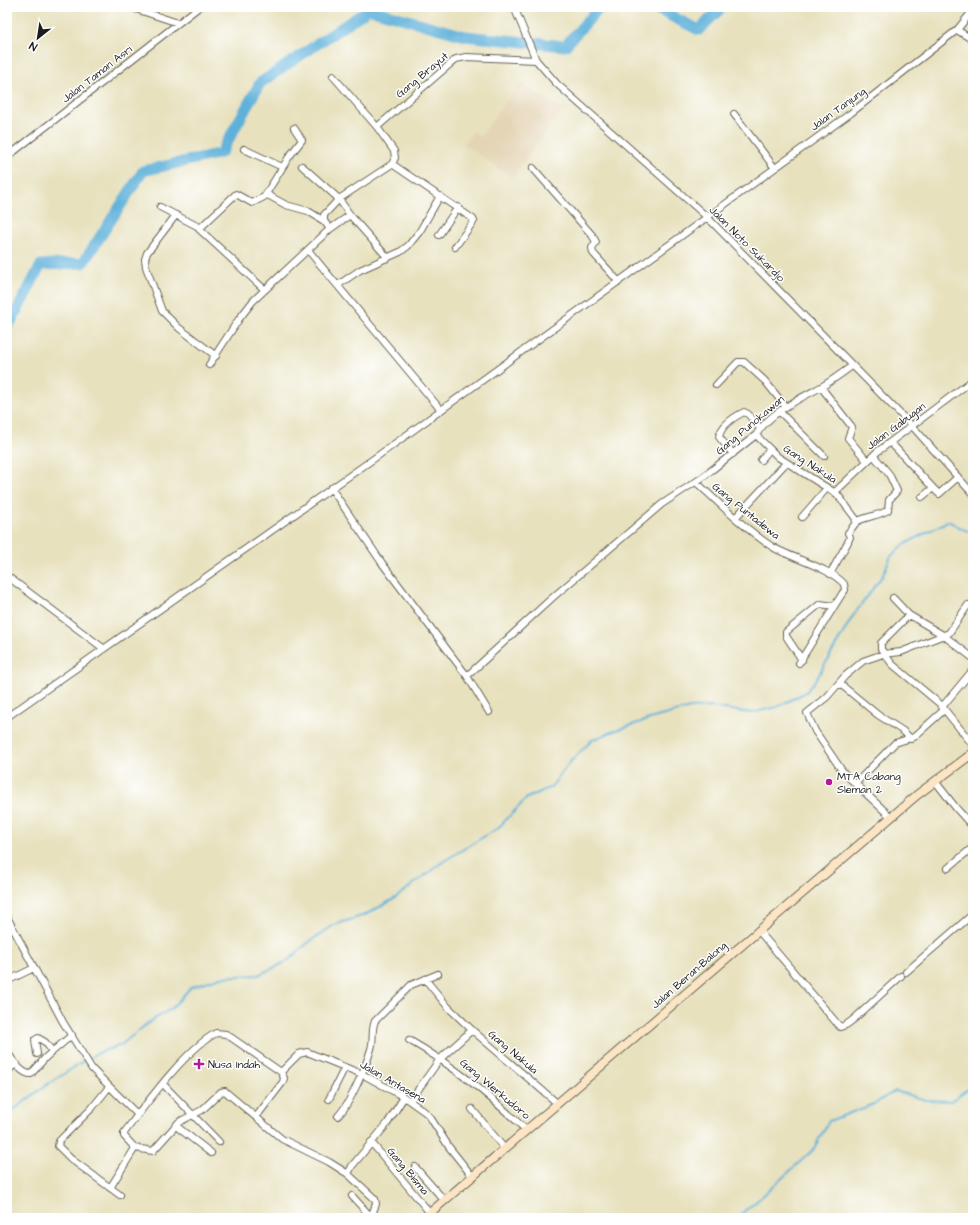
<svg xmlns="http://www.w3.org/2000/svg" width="980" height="1225" font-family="'Architects Daughter',sans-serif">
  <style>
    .built { fill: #e5d5b7 }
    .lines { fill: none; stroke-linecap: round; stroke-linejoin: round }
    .stream { stroke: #5fb1da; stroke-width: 2 }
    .river { stroke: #5fb1da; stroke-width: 11 }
    .minor-casing { stroke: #636154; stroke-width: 8 }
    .secondary-casing { stroke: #636154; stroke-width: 10 }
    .minor { stroke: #fff; stroke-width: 6 }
    .secondary { stroke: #fce5c4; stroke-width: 8 }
    .poi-dot { fill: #b5179e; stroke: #fff; stroke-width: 1.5 }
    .labels { text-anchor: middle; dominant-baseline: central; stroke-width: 3; stroke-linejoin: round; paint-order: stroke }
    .street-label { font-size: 11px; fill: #1c1c1c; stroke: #fff }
    .poi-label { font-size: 11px; fill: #1c1c1c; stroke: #fff; text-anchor: start }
  </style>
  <rect width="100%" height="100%" fill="#fff"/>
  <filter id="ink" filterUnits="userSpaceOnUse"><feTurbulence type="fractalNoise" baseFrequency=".025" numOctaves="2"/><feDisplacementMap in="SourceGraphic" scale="8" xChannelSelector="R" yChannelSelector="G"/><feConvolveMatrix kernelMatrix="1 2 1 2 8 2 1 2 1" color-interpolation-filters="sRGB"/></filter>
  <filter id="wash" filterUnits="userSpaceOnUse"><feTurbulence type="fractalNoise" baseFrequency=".012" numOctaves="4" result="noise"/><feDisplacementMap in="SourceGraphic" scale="16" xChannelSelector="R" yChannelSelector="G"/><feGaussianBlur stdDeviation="0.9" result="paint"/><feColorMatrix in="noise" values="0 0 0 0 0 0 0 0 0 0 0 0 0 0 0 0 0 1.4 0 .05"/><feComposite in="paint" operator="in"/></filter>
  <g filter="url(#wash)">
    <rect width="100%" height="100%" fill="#e7e1bd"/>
    <path class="built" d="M520 82 562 110 512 178 464 144 473 131 480 137Z"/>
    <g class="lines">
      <path class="stream" d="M7 1115 45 1086 95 1054 121 1045 148 1023 172 1008 191 987 221 977 258 975 286 962 309 942 334 925 365 915 394 899 444 861 498 828 527 798 551 787 570 762 592 740 614 731 653 718 690 708 711 707 751 713 777 707 806 692 817 678 853 616 883 575 891 556 905 544 948 521 973 534
        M736 1218 758 1200 813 1150 829 1121 874 1104 895 1091 926 1100 951 1101 973 1085"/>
      <path class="river" d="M653 7 699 30 722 7
        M7 325 12 320 41 265 83 263 143 171 221 153 260 83 369 9 465 36 565 46 600 7"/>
    </g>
  </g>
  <g filter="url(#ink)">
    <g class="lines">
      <g class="minor-casing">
        <path id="minor" d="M130 7 178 23
          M514 7 536 60 557 84 707 217 913 427 973 494
          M957 30 973 40
          M734 114 774 167
          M377 127 456 59 466 57 536 60
          M244 149 282 167
          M7 157 199 7
          M392 164 473 219 474 221 455 247
          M302 166 339 199 392 164 395 158 394 151 377 127 333 76
          M533 168 592 235 596 242 592 248 593 253 619 282
          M266 194 286 205 308 211 324 221
          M160 207 199 227
          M176 215 147 253 145 259 146 267 162 311 179 328 216 356
          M330 229 350 215
          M439 235 458 207
          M308 250 440 409
          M338 285 360 270 400 252 408 246 420 231 440 196
          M265 290 199 229 236 194 252 203 264 197 289 157 302 140 294 128
          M209 365 239 319 253 301 330 229 324 221V215L339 199 350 215 388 258
          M716 385 738 362H744L765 381 785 406
          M821 387 852 427 848 438 867 461
          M780 412 824 456
          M756 435 778 457 837 494 856 519 855 524 848 533 850 537 848 542 830 574
          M891 443 933 488 922 497
          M733 454 719 437C721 426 734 417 744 412L748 414 760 428
          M761 460 770 449
          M696 482C720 504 744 528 771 546 790 558 831 568 844 584L845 590 842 594 799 663
          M331 488 382 563 467 676 489 712
          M933 488 939 494 958 477
          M835 492 877 452 973 380
          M736 517 786 463
          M802 517 827 488
          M856 522C867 516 879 516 888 510L889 500 897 491 889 474 874 456
          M7 576 103 648
          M893 598 909 615 943 635 973 658
          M909 615 881 643V649L892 664 940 704 973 745
          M802 660 786 636V632L820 604 834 606
          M467 676 552 598 662 504 703 477 756 435C769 413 799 399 821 387 832 381 842 373 852 366
          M839 683 878 715 903 731 911 739
          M942 707 972 671
          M7 717 379 455 851 113 957 30 973 10
          M935 781 956 808 973 827
          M855 784 895 743 914 737 944 710
          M891 817 843 772 815 731 807 713 827 697 845 676 863 661 883 654 901 652 949 633 968 605 973 606
          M948 868 973 847
          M7 917 63 1022 92 1069 138 1115
          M758 930 840 1027 846 1025 854 1019 901 976
          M906 972 973 914
          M425 979 448 1007 472 1030
          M7 981 34 968
          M409 1040C454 1066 488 1094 526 1130
          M7 1052C13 1060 21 1074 31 1074L46 1057 72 1035
          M37 1054 35 1040 38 1038 45 1042 52 1051
          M7 1071 16 1064
          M281 1072 299 1054 307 1052 362 1074 404 1097 425 1112 430 1117 449 1147 472 1176
          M163 1084 219 1142
          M109 1087 92 1108 59 1141 58 1146 71 1159 120 1195
          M329 1099 345 1067
          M410 1101 440 1059 472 1030 557 1103
          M472 1109 504 1148
          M338 1116C350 1104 366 1066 371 1049 374 1040 371 1030 375 1021L411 985 438 974
          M256 1117 283 1082 284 1078 281 1072 226 1034 216 1033C185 1050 146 1104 124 1133V1136L135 1148 153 1151 179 1122 202 1110 221 1092 225 1091 227 1093 282 1139 329 1162 348 1174 375 1199 376 1204 371 1217
          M176 1126 211 1153
          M371 1142 430 1213
          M415 1167 444 1200
          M348 1174 352 1166 387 1124 404 1097
          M110 1188 135 1148
          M352 1196 372 1218"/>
      </g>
      <g class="secondary-casing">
        <path id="secondary" d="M424 1218 917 795 973 753"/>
      </g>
      <use href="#minor" class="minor"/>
      <use href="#secondary" class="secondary"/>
    </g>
  </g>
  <g class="poi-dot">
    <circle cx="829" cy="782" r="4"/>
    <path d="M197 1058h4v4h4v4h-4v4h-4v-4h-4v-4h4z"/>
  </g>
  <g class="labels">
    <g class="street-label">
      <text transform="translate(97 74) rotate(-38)">Jalan Taman Asri</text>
      <text transform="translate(422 75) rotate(-40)">Gang Brayut</text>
      <text transform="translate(838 109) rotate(-36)">Jalan Tanjung</text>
      <text transform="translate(747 244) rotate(45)">Jalan Noto Sukardjo</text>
      <text transform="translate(750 425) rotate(-40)">Gang Punokawan</text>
      <text transform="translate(896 426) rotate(-37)">Jalan Gabugan</text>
      <text transform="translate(810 464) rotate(33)">Gang Nakula</text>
      <text transform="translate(746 511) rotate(39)">Gang Puntadewa</text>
      <text transform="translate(689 975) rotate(-41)">Jalan Beran-Balong</text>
      <text transform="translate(513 1052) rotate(40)">Gang Nakula</text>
      <text transform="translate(393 1082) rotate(30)">Jalan Antasena</text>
      <text transform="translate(495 1089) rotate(40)">Gang Werkudoro</text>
      <text transform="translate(408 1171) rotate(50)">Gang Bisma</text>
    </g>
    <g class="poi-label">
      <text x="837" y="776">MTA Cabang<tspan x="837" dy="13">Sleman 2</tspan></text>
      <text x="208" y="1064">Nusa Indah</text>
    </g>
  </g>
  <rect width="980" height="1225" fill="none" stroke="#fff" stroke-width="24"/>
  <g transform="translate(38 38) rotate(210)" stroke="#ffffff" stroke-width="3" paint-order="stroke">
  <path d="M0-3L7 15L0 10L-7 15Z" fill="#1c1c1c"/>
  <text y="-6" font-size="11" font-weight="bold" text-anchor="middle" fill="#1c1c1c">N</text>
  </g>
</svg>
